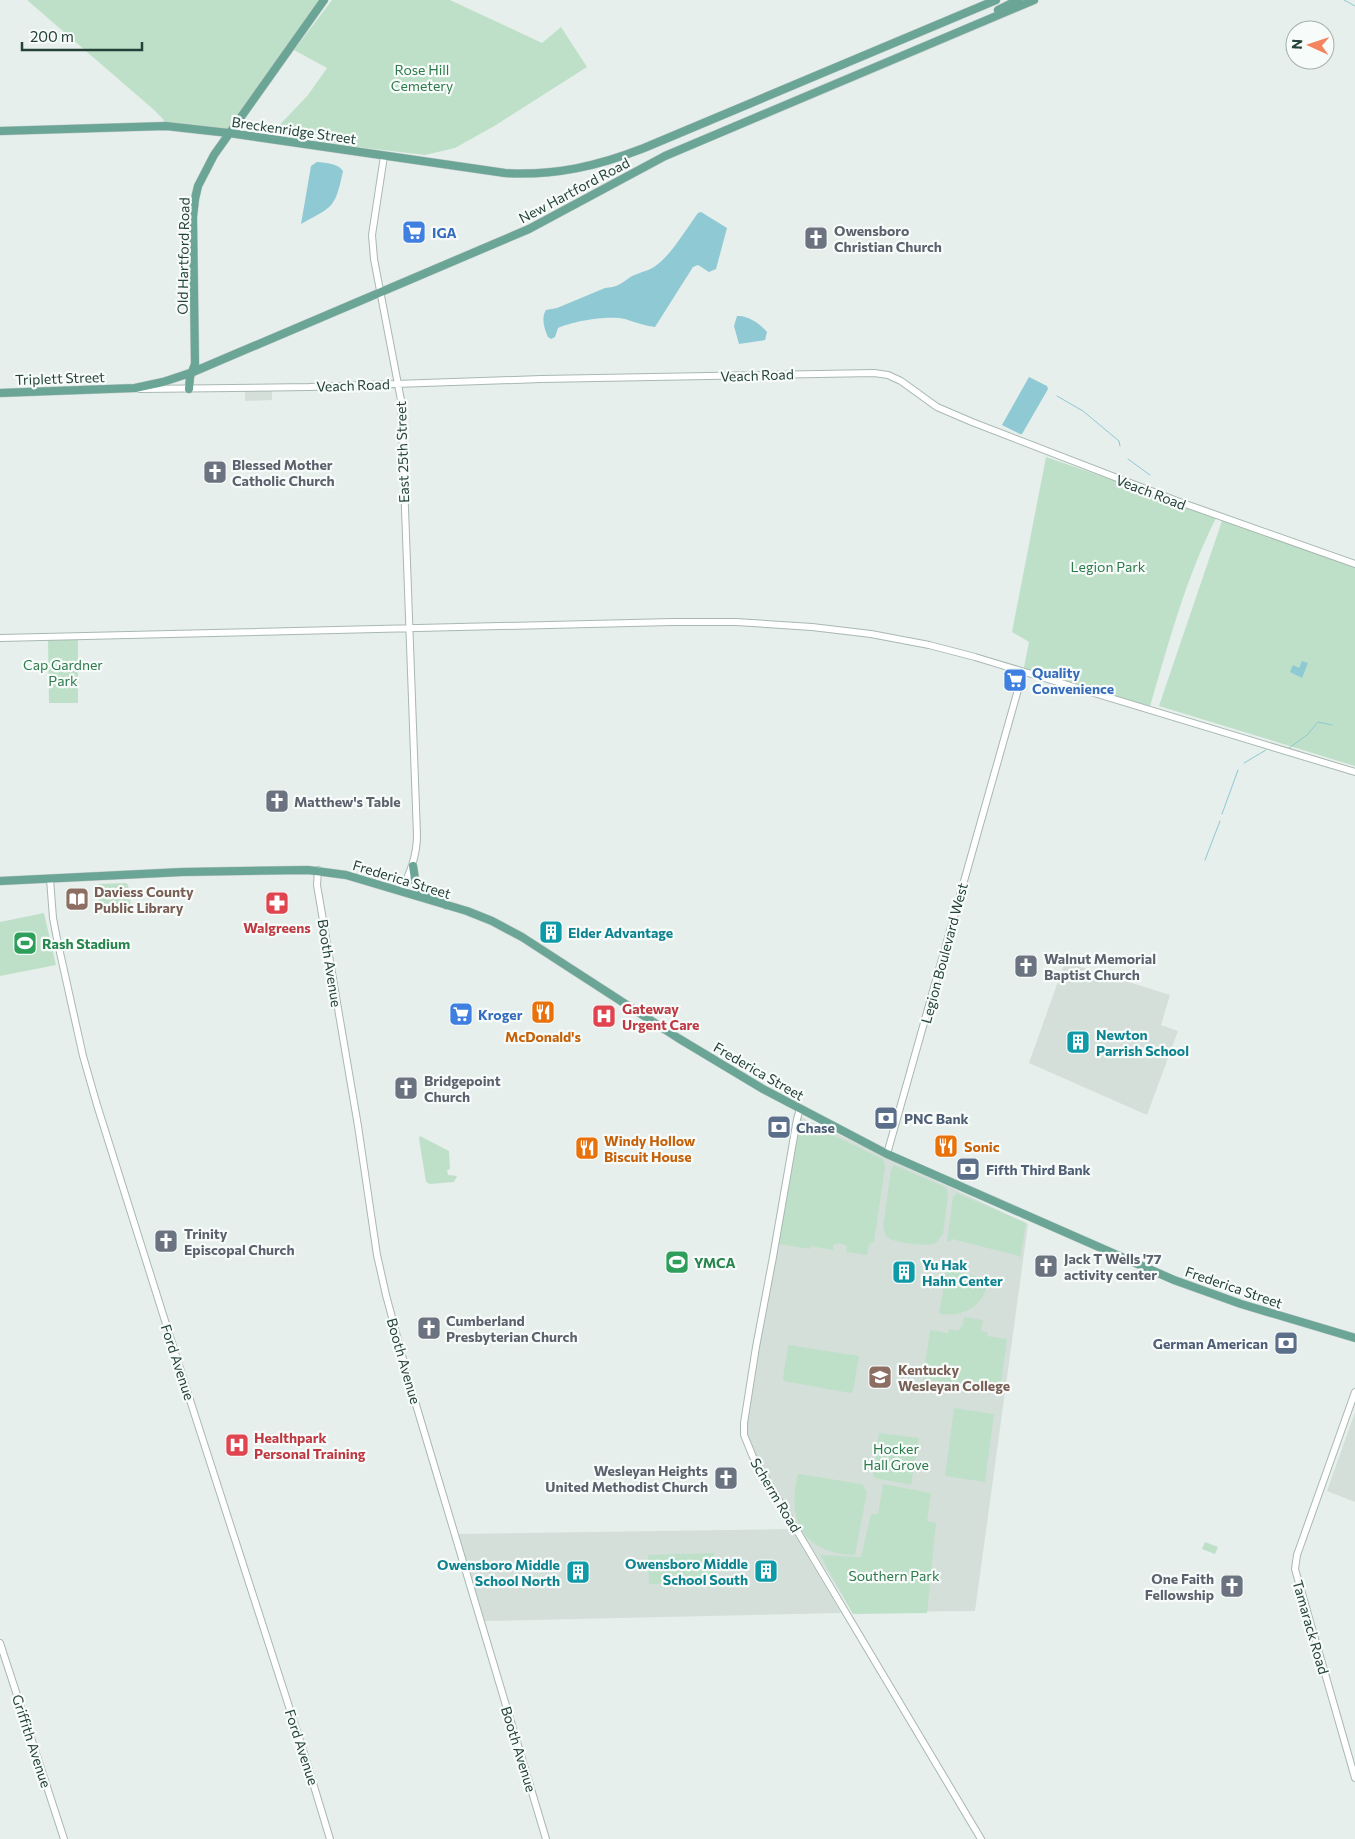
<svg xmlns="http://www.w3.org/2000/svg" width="1355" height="1839" font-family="Commissioner,sans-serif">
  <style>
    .built { fill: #d4dfda }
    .green { fill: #bfe0c8 }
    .water { fill: #8ec9d4 }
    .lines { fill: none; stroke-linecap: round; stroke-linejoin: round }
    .stream { stroke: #8ec9d4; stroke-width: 1 }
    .minor-casing { stroke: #a8b8b2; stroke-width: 8 }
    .major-casing { stroke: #c2cac8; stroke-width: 9 }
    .minor { stroke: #fff; stroke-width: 6 }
    .major { stroke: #6aa596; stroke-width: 8 }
    .labels { text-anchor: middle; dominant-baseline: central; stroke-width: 4.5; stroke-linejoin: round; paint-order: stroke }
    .park-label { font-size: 14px; fill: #2d7a4b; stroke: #f7fbf9 }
    .street-label { font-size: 14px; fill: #24423a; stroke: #f7fbf9 }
    .worship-label { font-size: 14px; font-weight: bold; fill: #5b616d; stroke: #f7fbf9; text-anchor: start }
    .shop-label { font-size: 14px; font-weight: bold; fill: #366cbe; stroke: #f7fbf9; text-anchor: start }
    .education-label { font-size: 14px; font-weight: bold; fill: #785e54; stroke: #f7fbf9; text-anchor: start }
    .health-label { font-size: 14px; font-weight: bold; fill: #be3a42; stroke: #f7fbf9; text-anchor: start }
    .culture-label { font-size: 14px; font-weight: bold; fill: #0d838f; stroke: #f7fbf9; text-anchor: start }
    .leisure-label { font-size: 14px; font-weight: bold; fill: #27864d; stroke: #f7fbf9; text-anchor: start }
    .food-label { font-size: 14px; font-weight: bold; fill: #c56008; stroke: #f7fbf9; text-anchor: start }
    .service-label { font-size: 14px; font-weight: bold; fill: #4e5e75; stroke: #f7fbf9; text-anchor: start }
  </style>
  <rect width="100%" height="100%" fill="#e6efeb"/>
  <path class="built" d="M245 391H272V400L245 401Z
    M1065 962 1170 995 1161 1025 1178 1031 1147 1115 1029 1063Z
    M800 1118H803L1028 1224 975 1611 852 1612 753 1452 746 1434 756 1359Z
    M1355 1412V1502L1327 1491Z
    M791 1529 841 1613 485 1621 458 1534Z"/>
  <path class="green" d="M27 0H324L229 133 166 126 163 119 153 109Z
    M332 0H450L542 43 561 27 587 67 496 125 455 148 425 155 358 147 272 133 308 95 327 68 294 50Z
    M1046 457 1217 516C1186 577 1168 645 1149 710L1023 672 1029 642 1012 632Z
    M1223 518 1355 562V766L1159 706Z
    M78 639V703H49L48 640Z
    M126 883 128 885 131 906 99 908 98 884Z
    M44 913 56 965 0 976V922Z
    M801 1120 883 1159 885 1167 874 1242 869 1244 867 1255 846 1252 847 1246 839 1243 833 1245V1250L811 1246 810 1249 778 1244Z
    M420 1136 449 1151 450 1169 447 1170 448 1175 457 1176 454 1182 430 1184 426 1182 419 1139Z
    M894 1165 943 1186 947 1190 948 1196 943 1234 936 1243C929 1247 901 1243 892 1240 887 1238 884 1233 883 1227L891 1170Z
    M957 1193 1026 1223 1020 1260 1019 1256 952 1239 950 1242 947 1241 953 1197Z
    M949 1270 989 1279C984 1306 966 1317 939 1314L946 1273Z
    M964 1317 983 1320 981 1331 988 1332 987 1336 1007 1339 1000 1391 981 1388V1392L944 1387V1382L923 1379 930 1330 948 1333 949 1329 959 1331 960 1327H962Z
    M788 1345 859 1356 853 1391 850 1393 784 1381 783 1378Z
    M954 1408 994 1414 985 1482 945 1476Z
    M879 1433 919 1438 911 1485 875 1478 873 1476Z
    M798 1474 862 1484 867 1492 855 1555C804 1554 786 1521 798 1474Z
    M883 1484 931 1493 927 1521 936 1523 927 1613 853 1614 820 1555 861 1557 871 1514H878Z
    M1205 1542 1218 1547 1215 1554 1202 1549Z
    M714 1553 715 1583 649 1584 648 1555Z"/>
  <path class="water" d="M317 162C327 163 337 163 343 171 335 208 334 206 301 224L311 166Z
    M701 212 727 228 716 269 709 272 698 265 693 267 655 327C645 326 635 322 625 319 609 315 573 321 558 328L555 337 551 339 548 337C544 328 541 318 546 310L557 308 605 288C617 287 619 285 629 278 636 273 646 272 654 267 671 256 686 229 698 213Z
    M737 316C749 315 761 325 767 332L765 340 739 344 734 326Z
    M1029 377 1047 386 1048 389 1022 434H1020L1002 425Z
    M1302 661 1308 663 1302 678 1290 672 1293 665 1299 668Z"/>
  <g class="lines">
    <path class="stream" d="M1344 0 1355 6
      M1057 396 1083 411 1119 441 1120 446
      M1128 459 1150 475
      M1289 748 1307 735 1318 722 1332 725
      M1244 763 1266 750
      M1222 814 1238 770
      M1205 860 1220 821"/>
    <g class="minor-casing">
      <path id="minor" d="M384 156 372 235 374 259 401 400 417 835C417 856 410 873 401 891
        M140 389 309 387 541 379 874 373 888 375 901 381 937 407 972 422 1177 501 1355 564
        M0 638 672 622H736L812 627 871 634 929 645 975 657 1355 772
        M318 870 317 885 358 1126 377 1255 386 1295 408 1378 546 1839
        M50 879 53 918 57 939 83 1056 97 1105 189 1397 303 1750 330 1839
        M800 1109 797 1119 773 1257 756 1347 744 1423V1435L753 1457 981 1839
        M887 1154 1023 672
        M1355 1392 1297 1555 1295 1569 1355 1778
        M0 1643 64 1839"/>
    </g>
    <g class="major-casing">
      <path id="major" d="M998 10 1018 0
        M0 131 166 126 229 133 505 173C555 176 598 166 644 148L996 0
        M189 389 190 377 195 364 193 217 195 199 198 186 214 155 324 0
        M0 393 135 388 163 382 193 372 529 229 665 156 1034 0
        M413 866 416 885 418 890 443 898 446 905
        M0 881 182 872 308 870 346 875 467 911 492 921 522 937 678 1038 763 1089 887 1154 1174 1280 1241 1304 1355 1338"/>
    </g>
    <use href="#minor" class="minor"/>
    <use href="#major" class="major"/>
  </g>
  <defs>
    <g id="supermarket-square" transform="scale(1.25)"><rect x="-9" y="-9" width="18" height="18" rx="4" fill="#3f7fe0" stroke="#f7fbf9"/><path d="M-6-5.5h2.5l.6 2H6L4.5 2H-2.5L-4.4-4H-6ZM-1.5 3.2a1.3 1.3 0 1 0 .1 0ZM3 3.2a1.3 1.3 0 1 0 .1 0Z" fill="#fff"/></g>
    <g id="church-square" transform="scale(1.25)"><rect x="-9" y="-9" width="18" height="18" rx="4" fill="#6b7280" stroke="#f7fbf9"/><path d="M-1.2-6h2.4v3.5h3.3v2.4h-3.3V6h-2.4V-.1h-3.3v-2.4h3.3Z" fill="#fff"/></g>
    <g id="library-square" transform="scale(1.25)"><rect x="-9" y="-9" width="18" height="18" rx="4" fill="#8d6e63" stroke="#f7fbf9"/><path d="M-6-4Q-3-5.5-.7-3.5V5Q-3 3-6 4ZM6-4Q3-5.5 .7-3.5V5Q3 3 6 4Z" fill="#fff"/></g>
    <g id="pharmacy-square" transform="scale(1.25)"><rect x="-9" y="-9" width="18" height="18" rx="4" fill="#e0444e" stroke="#f7fbf9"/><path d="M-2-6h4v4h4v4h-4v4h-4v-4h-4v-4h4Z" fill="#fff"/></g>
    <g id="building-square" transform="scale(1.25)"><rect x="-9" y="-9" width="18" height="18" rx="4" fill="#0f9aa8" stroke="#f7fbf9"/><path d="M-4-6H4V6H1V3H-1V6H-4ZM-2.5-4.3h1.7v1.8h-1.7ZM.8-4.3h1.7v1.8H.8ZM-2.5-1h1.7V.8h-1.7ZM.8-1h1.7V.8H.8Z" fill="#fff"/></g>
    <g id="stadium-square" transform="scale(1.25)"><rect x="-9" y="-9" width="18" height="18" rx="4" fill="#2e9e5b" stroke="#f7fbf9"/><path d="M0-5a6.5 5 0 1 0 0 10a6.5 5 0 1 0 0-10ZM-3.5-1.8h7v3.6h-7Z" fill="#fff"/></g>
    <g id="restaurant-square" transform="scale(1.25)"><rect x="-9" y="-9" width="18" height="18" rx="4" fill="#e8710a" stroke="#f7fbf9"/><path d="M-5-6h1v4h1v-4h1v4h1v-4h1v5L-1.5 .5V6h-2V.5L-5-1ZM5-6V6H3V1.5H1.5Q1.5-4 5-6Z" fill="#fff"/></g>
    <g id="hospital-square" transform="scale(1.25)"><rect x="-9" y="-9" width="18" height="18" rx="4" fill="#e0444e" stroke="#f7fbf9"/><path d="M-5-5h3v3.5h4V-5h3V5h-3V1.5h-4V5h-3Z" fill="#fff"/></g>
    <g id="bank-square" transform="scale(1.25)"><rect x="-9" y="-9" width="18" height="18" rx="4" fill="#5c6f8a" stroke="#f7fbf9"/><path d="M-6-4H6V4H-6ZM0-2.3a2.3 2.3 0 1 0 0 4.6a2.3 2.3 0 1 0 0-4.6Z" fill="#fff"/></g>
    <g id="university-square" transform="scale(1.25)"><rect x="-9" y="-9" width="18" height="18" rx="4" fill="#8d6e63" stroke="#f7fbf9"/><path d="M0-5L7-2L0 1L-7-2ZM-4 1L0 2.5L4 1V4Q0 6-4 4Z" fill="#fff"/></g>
  </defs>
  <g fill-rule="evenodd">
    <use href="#supermarket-square" x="414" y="232"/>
    <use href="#church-square" x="816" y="238"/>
    <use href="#church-square" x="215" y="472"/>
    <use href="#supermarket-square" x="1015" y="680"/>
    <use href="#church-square" x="277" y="801"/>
    <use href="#library-square" x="77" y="899"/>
    <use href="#pharmacy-square" x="277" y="903"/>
    <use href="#building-square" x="551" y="932"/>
    <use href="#stadium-square" x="25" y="943"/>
    <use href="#church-square" x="1026" y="966"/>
    <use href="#restaurant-square" x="543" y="1012"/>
    <use href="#supermarket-square" x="461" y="1014"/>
    <use href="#hospital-square" x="604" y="1016"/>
    <use href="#building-square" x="1078" y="1042"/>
    <use href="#church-square" x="406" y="1088"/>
    <use href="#bank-square" x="886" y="1118"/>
    <use href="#bank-square" x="779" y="1127"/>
    <use href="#restaurant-square" x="946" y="1146"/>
    <use href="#restaurant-square" x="587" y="1148"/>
    <use href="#bank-square" x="968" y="1169"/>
    <use href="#church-square" x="166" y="1241"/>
    <use href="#stadium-square" x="677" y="1262"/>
    <use href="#church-square" x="1046" y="1266"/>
    <use href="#building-square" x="904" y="1272"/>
    <use href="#church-square" x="429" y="1328"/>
    <use href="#bank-square" x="1286" y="1343"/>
    <use href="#university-square" x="880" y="1377"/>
    <use href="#hospital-square" x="237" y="1445"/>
    <use href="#church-square" x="726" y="1478"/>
    <use href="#building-square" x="766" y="1571"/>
    <use href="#building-square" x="578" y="1572"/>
    <use href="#church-square" x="1232" y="1586"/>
  </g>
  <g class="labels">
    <g class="park-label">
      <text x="422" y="69">Rose Hill<tspan x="422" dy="16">Cemetery</tspan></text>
      <text x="1108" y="566">Legion Park</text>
      <text x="63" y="664">Cap Gardner<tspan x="63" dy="16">Park</tspan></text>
      <text x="896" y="1448">Hocker<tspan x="896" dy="16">Hall Grove</tspan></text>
      <text x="894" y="1575">Southern Park</text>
    </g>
    <g class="street-label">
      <text transform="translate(294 130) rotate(8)">Breckenridge Street</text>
      <text transform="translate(574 190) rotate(-28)">New Hartford Road</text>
      <text transform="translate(183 256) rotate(-89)">Old Hartford Road</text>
      <text transform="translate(757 375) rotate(-2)">Veach Road</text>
      <text transform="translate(60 378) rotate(-2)">Triplett Street</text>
      <text transform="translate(353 385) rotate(-2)">Veach Road</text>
      <text transform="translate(402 452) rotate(-92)">East 25th Street</text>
      <text transform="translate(1151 492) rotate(21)">Veach Road</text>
      <text transform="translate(402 879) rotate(17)">Frederica Street</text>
      <text transform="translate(944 953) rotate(-75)">Legion Boulevard West</text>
      <text transform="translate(330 963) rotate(81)">Booth Avenue</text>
      <text transform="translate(759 1071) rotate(30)">Frederica Street</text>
      <text transform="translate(1234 1287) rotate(19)">Frederica Street</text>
      <text transform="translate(404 1361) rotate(74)">Booth Avenue</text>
      <text transform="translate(178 1362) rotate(72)">Ford Avenue</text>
      <text transform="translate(776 1495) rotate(59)">Scherm Road</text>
      <text transform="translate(1311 1627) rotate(74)">Tamarack Road</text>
      <text transform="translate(32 1741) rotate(72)">Griffith Avenue</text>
      <text transform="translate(302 1747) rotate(72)">Ford Avenue</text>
      <text transform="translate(519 1749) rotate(73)">Booth Avenue</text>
    </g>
    <g class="worship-label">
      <text x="834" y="230">Owensboro<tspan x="834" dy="16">Christian Church</tspan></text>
      <text x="232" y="464">Blessed Mother<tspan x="232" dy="16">Catholic Church</tspan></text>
      <text x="294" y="801">Matthew's Table</text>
      <text x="1044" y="958">Walnut Memorial<tspan x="1044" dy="16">Baptist Church</tspan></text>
      <text x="424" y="1080">Bridgepoint<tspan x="424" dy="16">Church</tspan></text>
      <text x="184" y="1233">Trinity<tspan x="184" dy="16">Episcopal Church</tspan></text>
      <text x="1064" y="1258">Jack T Wells '77<tspan x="1064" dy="16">activity center</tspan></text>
      <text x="446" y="1320">Cumberland<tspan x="446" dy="16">Presbyterian Church</tspan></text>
      <text x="708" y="1470" text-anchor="end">Wesleyan Heights<tspan x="708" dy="16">United Methodist Church</tspan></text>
      <text x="1214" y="1578" text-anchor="end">One Faith<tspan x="1214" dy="16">Fellowship</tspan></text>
    </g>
    <g class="shop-label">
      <text x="432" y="232">IGA</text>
      <text x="1032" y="672">Quality<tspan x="1032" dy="16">Convenience</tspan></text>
      <text x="478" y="1014">Kroger</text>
    </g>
    <g class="education-label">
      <text x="94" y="891">Daviess County<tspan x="94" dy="16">Public Library</tspan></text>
      <text x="898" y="1369">Kentucky<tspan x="898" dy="16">Wesleyan College</tspan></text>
    </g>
    <g class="health-label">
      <text x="277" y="927" text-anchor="middle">Walgreens</text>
      <text x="622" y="1008">Gateway<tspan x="622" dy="16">Urgent Care</tspan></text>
      <text x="254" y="1437">Healthpark<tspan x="254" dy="16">Personal Training</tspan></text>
    </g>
    <g class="culture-label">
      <text x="568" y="932">Elder Advantage</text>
      <text x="1096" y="1034">Newton<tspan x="1096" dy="16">Parrish School</tspan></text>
      <text x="922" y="1264">Yu Hak<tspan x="922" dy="16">Hahn Center</tspan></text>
      <text x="748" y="1563" text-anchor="end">Owensboro Middle<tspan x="748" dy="16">School South</tspan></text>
      <text x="560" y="1564" text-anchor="end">Owensboro Middle<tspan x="560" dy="16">School North</tspan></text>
    </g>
    <g class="leisure-label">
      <text x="42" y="943">Rash Stadium</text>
      <text x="694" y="1262">YMCA</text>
    </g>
    <g class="food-label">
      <text x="543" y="1036" text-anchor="middle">McDonald's</text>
      <text x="604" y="1140">Windy Hollow<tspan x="604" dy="16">Biscuit House</tspan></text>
      <text x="964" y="1146">Sonic</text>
    </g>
    <g class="service-label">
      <text x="904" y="1118">PNC Bank</text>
      <text x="796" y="1127">Chase</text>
      <text x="986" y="1169">Fifth Third Bank</text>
      <text x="1268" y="1343" text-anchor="end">German American</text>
    </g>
  </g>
  <g transform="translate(1310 45) rotate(273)"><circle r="24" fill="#f7fbf9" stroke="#a3b1ad"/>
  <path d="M0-4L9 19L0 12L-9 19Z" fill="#f4845f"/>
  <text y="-8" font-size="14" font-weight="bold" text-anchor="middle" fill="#24423a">N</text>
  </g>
  <path d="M22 42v8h120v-8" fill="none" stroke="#24423a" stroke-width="2.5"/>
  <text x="30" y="42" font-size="15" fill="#24423a" stroke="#f7fbf9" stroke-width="4" paint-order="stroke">200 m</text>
</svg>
